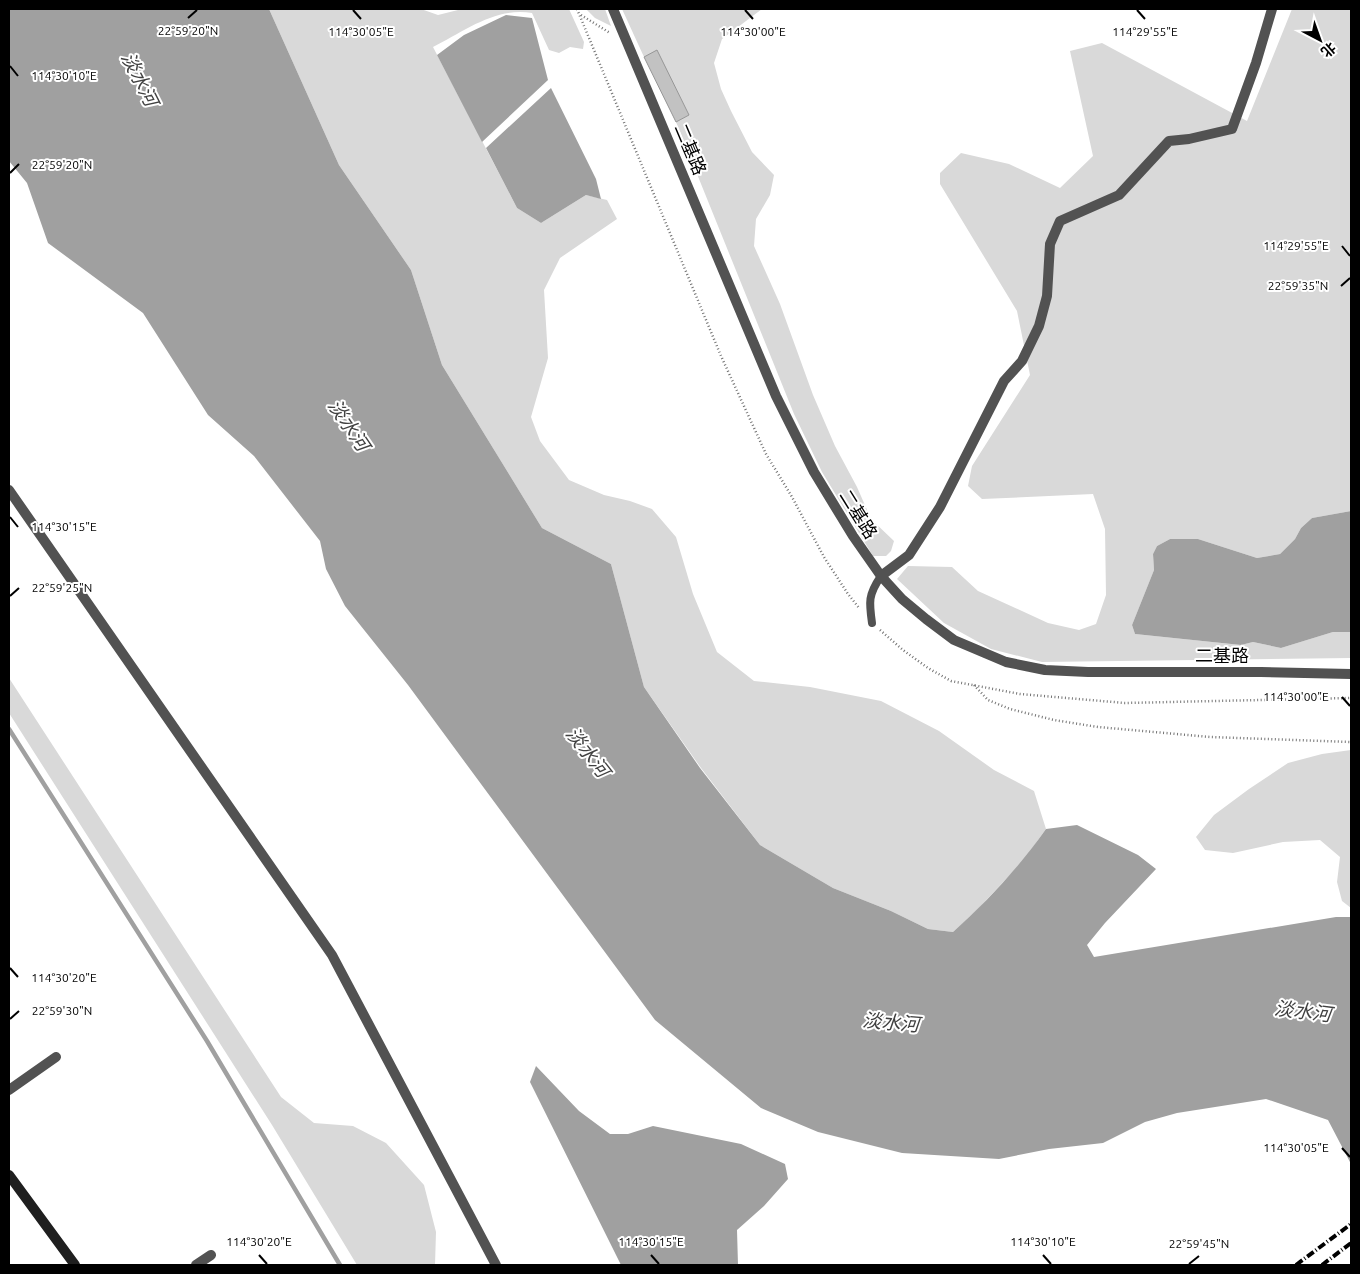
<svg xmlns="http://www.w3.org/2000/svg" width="1360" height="1274" font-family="Ubuntu,'Noto Sans SC',sans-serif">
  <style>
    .green { fill: #d9d9d9 }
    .water { fill: #a0a0a0 }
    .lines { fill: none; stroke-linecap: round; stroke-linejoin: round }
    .stream { stroke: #a0a0a0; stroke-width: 4.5 }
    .building { fill: #c2c2c2; stroke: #969696 }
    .path { stroke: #747474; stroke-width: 2.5; stroke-dasharray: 1 2.5; stroke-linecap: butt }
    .service { stroke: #525252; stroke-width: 8 }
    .minor { stroke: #525252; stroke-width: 10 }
    .tertiary { stroke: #525252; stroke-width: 10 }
    .secondary { stroke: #1f1f1f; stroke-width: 10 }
    .rail { stroke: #000; stroke-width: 4; stroke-dasharray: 8 2.5 1 2.5; stroke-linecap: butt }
    .ticks { fill: none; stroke: #000; stroke-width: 2 }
    .labels { text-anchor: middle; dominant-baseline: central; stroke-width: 4; stroke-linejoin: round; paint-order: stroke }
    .street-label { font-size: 18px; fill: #000; stroke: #fff }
    .water-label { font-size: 19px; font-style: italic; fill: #414141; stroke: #fff }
    .ticks-label { font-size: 12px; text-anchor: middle; fill: #000; stroke: #fff; stroke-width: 4; stroke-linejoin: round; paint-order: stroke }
  </style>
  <rect width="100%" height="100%" fill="#fff"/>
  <path class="green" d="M269 9H421L438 15 462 9H569L584 42 583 49 570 47 559 53 549 50 532 13C495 7 465 31 433 47L517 208 541 223 586 195 607 200 617 219 560 258 544 290 548 358 531 417 540 441 569 480 604 495 630 501 652 509 676 537 693 594 717 652 754 681 810 687 881 701 939 731 994 770 1034 791 1046 829 1023 861 976 911 953 932 928 929 891 911 833 888 760 845 701 768 644 687 611 564 542 528 442 365 411 270 339 165Z
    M586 9H605L611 26 595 18Z
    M622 9H762L722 39 714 63 721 89 731 111 752 152 774 175 770 195 756 219 754 246 780 304 813 395 835 446 857 487 871 519 894 541 891 551 886 556H873L822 472 794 414 676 122 689 115 657 51 644 57Z
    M1292 9H1351V511L1312 518 1301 528 1295 539 1280 554 1257 558 1198 539H1170L1157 546 1153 554 1154 570 1132 625 1135 634 1241 645 1253 642 1281 648 1333 632H1351V658L1042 662 991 649 944 623 897 579 908 566 952 567 978 591 1048 623 1079 630 1096 624 1106 595 1105 529 1093 494 982 499 968 486 972 466 1030 375 1017 311 940 184V173L961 153 1009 164 1060 188 1093 156 1070 51 1102 43 1247 121Z
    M9 678 281 1097 314 1123 353 1126 386 1143 424 1185 436 1232 435 1265H357L272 1125 9 713Z
    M1351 750V908L1342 901 1337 882 1340 857 1320 840 1283 842 1233 853 1205 850 1196 837 1214 815 1249 789 1288 763 1322 754Z"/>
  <path class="water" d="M9 9H269L339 165 411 270 442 365 542 528 611 564 644 687 700 768 760 845 833 888 891 911 928 929 953 932C988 901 1019 867 1046 829L1077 825 1138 855 1156 869 1105 923 1087 945 1094 957 1336 917H1351V1164L1328 1120 1266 1099 1177 1113 1145 1122 1103 1143 1049 1149 999 1159 902 1153 818 1132 761 1108 655 1020 408 685 345 606 326 569 320 541 254 456 208 415 143 313 48 243 27 183 9 161Z
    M506 15 532 18 548 80 482 142 437 55 464 35Z
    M551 88 596 179 601 199 586 195 541 223 517 208 486 148Z
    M1351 511V632H1333L1281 648 1253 642 1241 645 1135 634 1132 625 1154 570 1153 554 1157 546 1170 539H1198L1257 558 1280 554 1295 539 1301 528 1312 518Z
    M536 1066 579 1111 610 1134H628L653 1126 741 1144 785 1164 788 1179 764 1206 737 1230 738 1265H621L530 1082Z"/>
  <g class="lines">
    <path class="stream" d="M9 729 207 1041 340 1265"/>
  </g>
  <path class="building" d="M657 50 689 115 676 122 644 57Z"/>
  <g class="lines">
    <path class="path" d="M577 9 721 356 766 454 792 497 824 557 848 594 859 608
      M581 15 610 33
      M880 630 903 650 928 668 951 681 1020 694 1125 703 1351 698
      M974 685 988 700 1010 709 1054 720 1098 727 1210 737 1351 742"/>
    <path class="service" d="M872 623C869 602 868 595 881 576"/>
    <path class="minor" d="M613 9 776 396 814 472 853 536 881 576 902 599 926 619 954 640 1006 662 1045 670 1088 672H1261L1351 674
      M881 576 909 555 940 507 1004 381 1022 361 1039 326 1047 296 1050 244 1060 221 1119 195 1169 141 1189 139 1232 129 1256 63 1272 9
      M9 1090 56 1057
      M196 1265 211 1255"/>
    <path class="tertiary" d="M9 490 332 955 496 1265"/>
    <path class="secondary" d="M9 1175 75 1265"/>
    <path class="rail" d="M1296 1265 1351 1224
      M1322 1265 1351 1243"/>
  </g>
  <path class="ticks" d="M353 10 361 19M745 10 753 19M1137 10 1145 19M188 18 197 10M10 66 18 76M10 173 19 164M1342 246 1350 256M1341 286 1350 278M10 517 18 527M10 596 19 588M1342 697 1350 706M10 968 18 977M10 1019 19 1011M1342 1148 1350 1157M259 1255 267 1264M651 1255 659 1264M1043 1255 1051 1264M1189 1264 1199 1256"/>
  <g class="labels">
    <g class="street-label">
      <text transform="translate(691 149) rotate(67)">二基路</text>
      <text transform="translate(859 514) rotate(58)">二基路</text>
      <text x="1222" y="655">二基路</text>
    </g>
    <g class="water-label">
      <text transform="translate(140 79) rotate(63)">淡水河</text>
      <text transform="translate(349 425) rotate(56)">淡水河</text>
      <text transform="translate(588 752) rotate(52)">淡水河</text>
      <text transform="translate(1303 1011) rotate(7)">淡水河</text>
      <text transform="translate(891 1022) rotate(5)">淡水河</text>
    </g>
  </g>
  <g class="ticks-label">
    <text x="188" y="35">22°59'20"N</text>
    <text x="361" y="36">114°30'05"E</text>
    <text x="753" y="36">114°30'00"E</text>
    <text x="1145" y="36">114°29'55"E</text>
    <text x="64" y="80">114°30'10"E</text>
    <text x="62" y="169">22°59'20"N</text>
    <text x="1296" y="250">114°29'55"E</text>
    <text x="1298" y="290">22°59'35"N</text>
    <text x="64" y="531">114°30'15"E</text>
    <text x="62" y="592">22°59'25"N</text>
    <text x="1296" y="701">114°30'00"E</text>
    <text x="64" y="982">114°30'20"E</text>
    <text x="62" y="1015">22°59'30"N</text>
    <text x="1296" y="1152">114°30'05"E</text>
    <text x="259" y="1246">114°30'20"E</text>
    <text x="651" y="1246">114°30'15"E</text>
    <text x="1043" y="1246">114°30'10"E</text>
    <text x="1199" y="1248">22°59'45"N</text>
  </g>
  <rect width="1360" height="1274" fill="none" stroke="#000000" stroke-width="20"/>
  <g transform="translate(1320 40) rotate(139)" stroke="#ffffff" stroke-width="4" paint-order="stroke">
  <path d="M0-4L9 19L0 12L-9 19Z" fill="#000000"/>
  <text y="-8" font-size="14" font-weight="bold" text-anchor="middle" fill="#000000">北</text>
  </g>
</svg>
